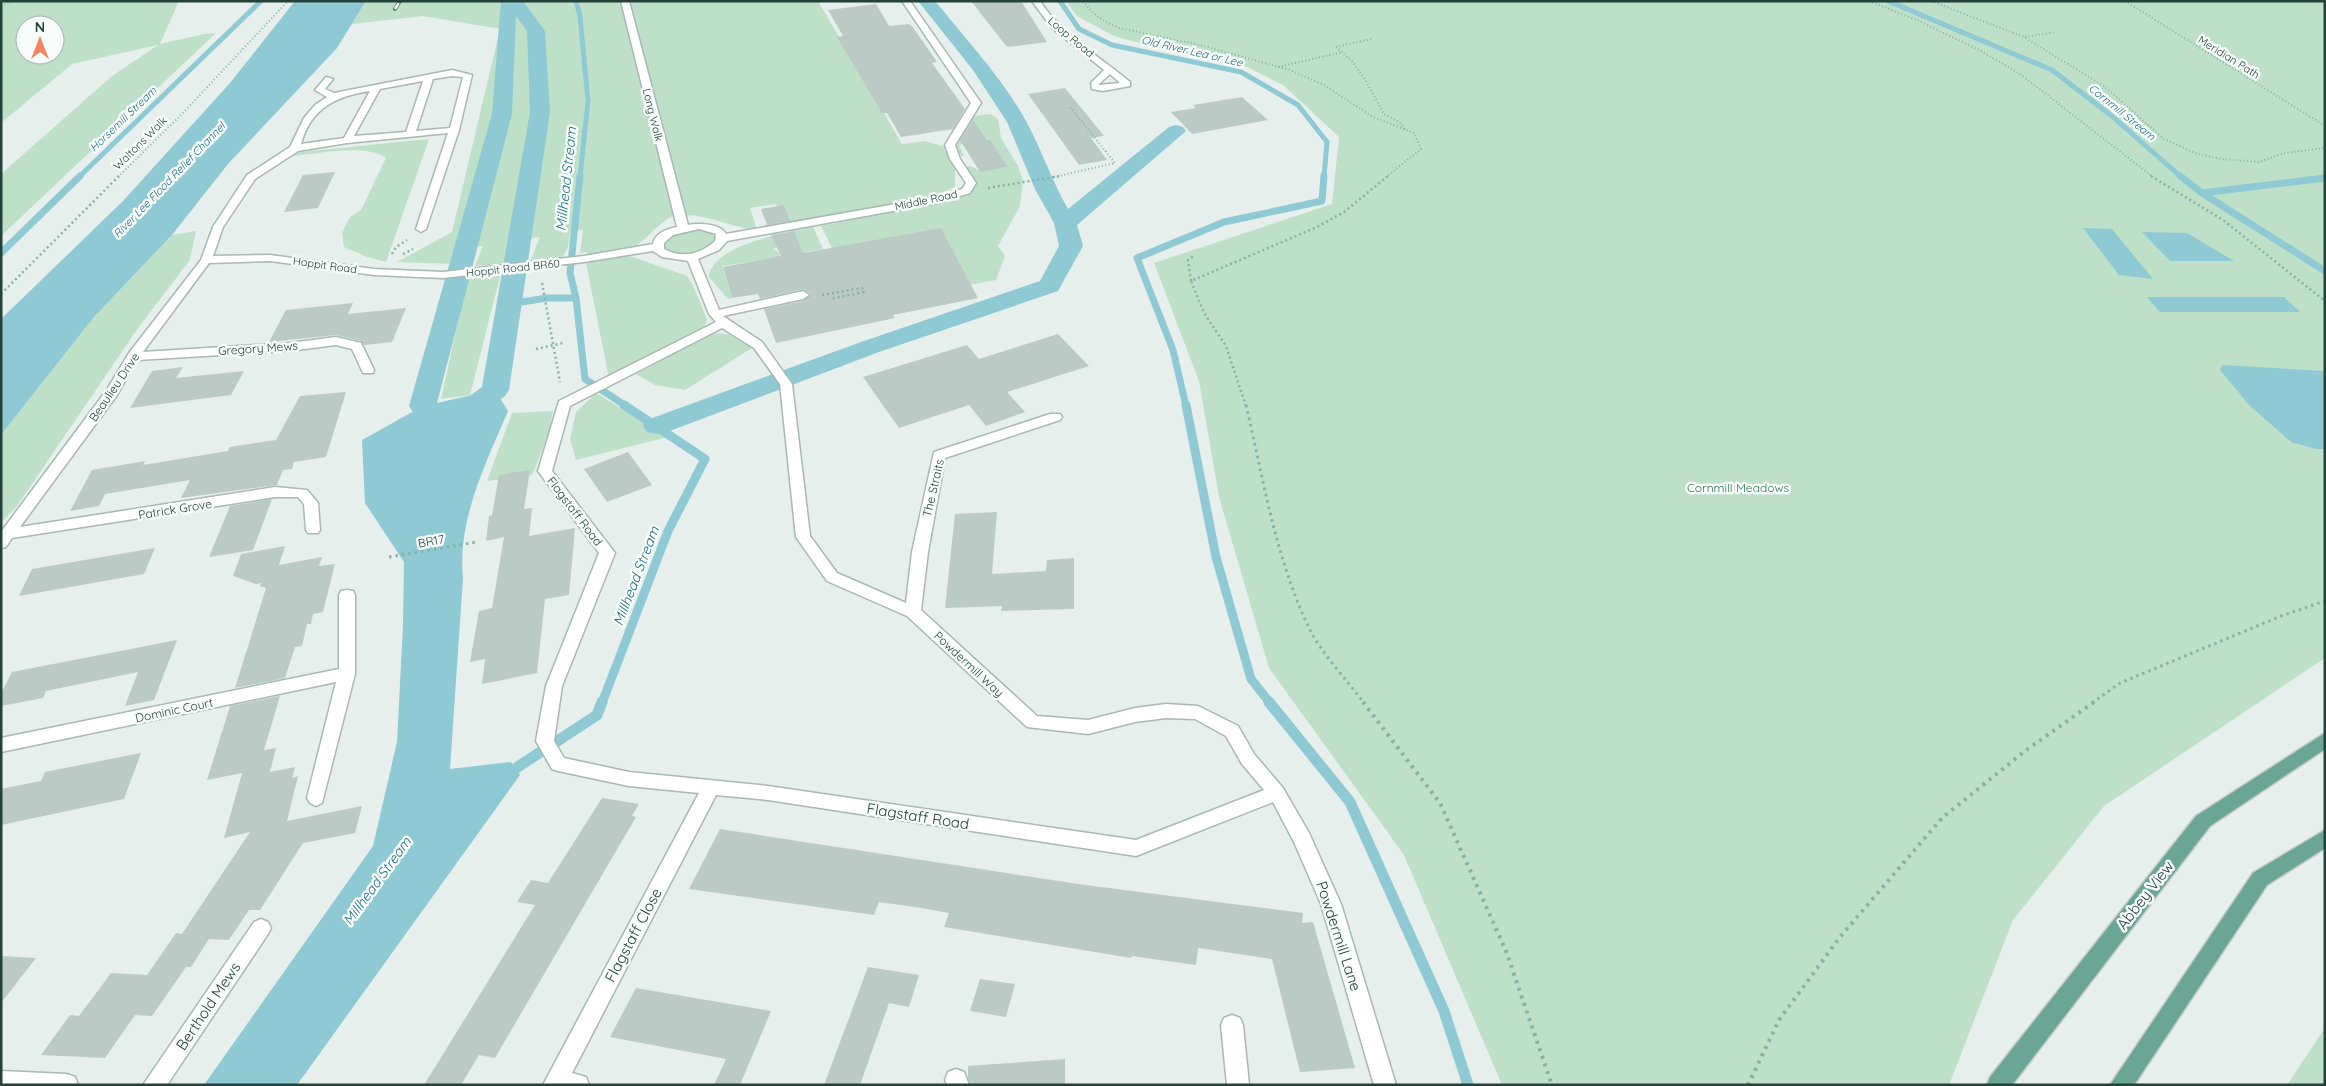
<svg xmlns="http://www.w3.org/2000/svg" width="2326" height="1086" font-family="Quicksand,sans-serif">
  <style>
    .green { fill: #bfe0c8; fill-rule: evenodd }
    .water { fill: #8ec9d4 }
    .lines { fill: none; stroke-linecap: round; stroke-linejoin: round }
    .stream-far3 { stroke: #8ec9d4; stroke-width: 5 }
    .stream-far2 { stroke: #8ec9d4; stroke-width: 7 }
    .stream-far1 { stroke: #8ec9d4; stroke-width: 9 }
    .stream { stroke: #8ec9d4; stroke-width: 11 }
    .canal { fill: #8ec9d4; fill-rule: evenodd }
    .building { fill: #bbcac4 }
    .minor-casing { stroke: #a8b8b2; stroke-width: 3 }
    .major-casing { stroke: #c2cac8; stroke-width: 3 }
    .path-far3 { stroke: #86b3a5; stroke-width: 2; stroke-dasharray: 1 2.5; stroke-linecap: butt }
    .path-far2 { stroke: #86b3a5; stroke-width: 2.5; stroke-dasharray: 2 3; stroke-linecap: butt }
    .path-far1 { stroke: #86b3a5; stroke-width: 3; stroke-dasharray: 2.5 4; stroke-linecap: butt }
    .path { stroke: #86b3a5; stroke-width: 4; stroke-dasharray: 3 5; stroke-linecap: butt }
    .minor { fill: #fff; fill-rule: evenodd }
    .major { fill: #6aa596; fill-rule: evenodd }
    .rail-casing { stroke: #5f7d75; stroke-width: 4 }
    .rail { stroke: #f7fbf9; stroke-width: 2.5; stroke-dasharray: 7; stroke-linecap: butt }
    .labels { text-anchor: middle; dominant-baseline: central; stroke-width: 5; stroke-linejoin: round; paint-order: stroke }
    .far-street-label { font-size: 11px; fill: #24423a; stroke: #f7fbf9 }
    .far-water-label { font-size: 11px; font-style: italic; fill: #1c6f80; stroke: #f7fbf9 }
    .street-label { font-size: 12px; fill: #24423a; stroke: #f7fbf9 }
    .park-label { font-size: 12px; fill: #2d7a4b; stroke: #f7fbf9 }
    .water-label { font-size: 14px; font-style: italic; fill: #1c6f80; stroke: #f7fbf9 }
    .near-street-label { font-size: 15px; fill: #24423a; stroke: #f7fbf9 }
  </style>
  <rect width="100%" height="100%" fill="#e6efeb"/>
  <path class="green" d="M1 1H179L160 44 204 34 216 33 1 236V174L112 76 158 45 72 64 1 123ZM25 25H55V55H25Z
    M366 1H818L902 144 925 141 945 147 955 168V187L931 197 766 228 765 226 784 223 776 204 750 208 757 230C730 228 697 209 671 217 664 219 645 240 636 246 622 253 602 253 587 255V252L580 253 583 230 570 232 568 247 563 257 530 262 540 237 511 241 504 264 475 266 483 246 459 249 456 264 397 262 452 232 500 29 423 16 352 24Z
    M1066 1H2325V658L2104 806 2013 920 1949 1085H1502L1404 855 1269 668 1219 497 1199 381 1154 263 1332 204 1339 137 1283 85 1237 62 1166 50 1114 36 1077 16Z
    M991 114 998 119 1001 138 1018 166 1023 180 1020 206 998 246 1005 256 996 280 926 293 832 248 821 226 960 198C977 187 976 183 966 167L971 166 980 171 1008 167 990 139 959 145 964 156H961L955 145 973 116Z
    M429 139 386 262 367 257 344 247 342 233 350 217 361 210 386 158C368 143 315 154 292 156L301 152Z
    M813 227 823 249 805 252 806 256 795 251 788 232Z
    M693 229 715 233 718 237 714 245C696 253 682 259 663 249L664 241 675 233Z
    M196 231 190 260 138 328 17 506 1 523V435L94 317 172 235Z
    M772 236 781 245 773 249 779 252 780 257 722 266 732 298 728 299 709 277C711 253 753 241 772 236Z
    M630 256 687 276 693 285 707 320 704 327 609 378 586 263Z
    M501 273 470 395 441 399 468 276Z
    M718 333 730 335 752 348 685 390 655 385 636 374 707 336Z
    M596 393 668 437 576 460 570 439 576 412Z
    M553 411 549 433 532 475 487 481 512 413Z
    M2325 1028V1085H2287Z"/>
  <path class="water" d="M295 1H366L337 48 228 164 172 235 94 317 1 435V319L123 201 230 83Z
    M2083 228 2112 229 2153 279 2119 275Z
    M2142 232 2187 233 2234 261H2170Z
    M2147 297H2284L2300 312H2160Z
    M2223 365 2325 371V449H2316L2291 442 2250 406 2220 370Z
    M495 390 508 411C486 463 457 520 463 578L450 769 511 762 520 775 297 1085H204L373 846 397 742 403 625 404 562 365 503 362 440 423 406Z"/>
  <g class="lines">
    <path class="stream-far3" d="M576 1 580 16 588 101 580 177
      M1060 1 1079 29 1112 45 1241 72 1298 105 1327 142 1324 177
      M1888 1 2052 70 2113 117 2181 177
      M79 177 261 1"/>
    <path class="stream-far2" d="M580 176 570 273 576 298 585 379 626 406
      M2180 176 2202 193 2325 271
      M2202 193 2325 178
      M1 253 80 176
      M509 304 547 298H576
      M1186 406 1173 350 1137 258 1224 222 1322 201 1324 176"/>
    <path class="stream-far1" d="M1186 405 1216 557 1251 679 1270 703
      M602 703 668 531 705 459 624 405"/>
    <path class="stream" d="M1269 702 1350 802 1444 1011 1468 1085
      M507 774 597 715 602 702"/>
    <path class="canal" d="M501 1H523L545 31 550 112 509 390 505 396 470 422 463 424 462 433 458 439 448 442 438 439 434 433 435 427 413 412 409 406 492 114ZM516 16 527 31 530 112 482 387 449 411 437 403 512 114Z
      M918 1H935C965 38 1005 81 1027 123 1042 151 1052 181 1068 209L1169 127 1176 125 1183 127 1186 131 1077 225 1083 246 1058 291 879 352 667 432 657 434 647 432 643 426 647 420 861 342 1040 281 1059 246 1054 223 1035 189 1007 122 973 70Z"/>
  </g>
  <path class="building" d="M971 1H1021L1047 42 1007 47Z
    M876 4 889 26 909 24 912 26 937 62 932 63 965 109 953 129 901 137 887 113H882L837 37 843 36 828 10Z
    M1065 88 1104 136 1091 138 1107 160 1079 165 1028 94Z
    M1242 97 1268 120 1192 134 1171 112 1196 108 1193 105Z
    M973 120 987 140 990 139 1008 167 980 172 960 140Z
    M335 172 318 208 284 212 303 175Z
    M784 205 790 221 767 225 761 209Z
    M941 228 978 298 893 315 895 318 776 343 764 309 803 301 811 294 803 289 760 299 758 294 732 298 723 267 781 256 771 235 794 231 803 253Z
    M353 303 348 314 406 308 392 342 364 345 361 341 336 335 269 342 286 310Z
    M1058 334 1089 366 1007 392 1025 412 986 426 969 405 899 428 863 377 967 345 979 359Z
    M183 367 176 378 244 371 231 395 130 408 152 371Z
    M346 392 326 457 294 462 292 469 283 470 277 485 181 498 190 480 105 494 99 506 70 511 92 470 145 461 143 465 228 451 230 447 276 440 300 396Z
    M628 452 652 485 607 502 584 469Z
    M530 470 524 509 532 508 529 536 575 528 569 595 545 599 537 673 482 684 485 659 470 662 479 611 492 608 504 537 486 541 489 516 492 515 499 475Z
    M272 499 253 550 209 557 230 506Z
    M997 512 992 574 1046 571 1047 560 1074 558V609L1001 611 1002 606 945 608 955 514Z
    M285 546 279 565 322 557 319 566 335 564 323 612 313 614 311 624H307L302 646 295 647 285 678 235 688 266 588 260 586 261 583 256 584 233 576 241 554Z
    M155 548 144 574 19 596 32 569Z
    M177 640 154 700 125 706 138 672 46 691 43 698 1 706V693L12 672Z
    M280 696 264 750 276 748 270 772 295 767 292 778 298 776 287 821 362 806 355 833 303 843 260 910H249L229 940 209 939 191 967H186L152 1016 135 1015 105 1058 41 1055 70 1015 79 1016 111 973 147 975 176 933 182 934 250 832 224 838 242 773 207 780 230 706Z
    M141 753 124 799 1 825V789L41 781 45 772Z
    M602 798 639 804 632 816 636 817 495 1058 479 1055 461 1085H424L535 905 517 902 531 880 548 883Z
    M720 829 1078 884 1303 913 1302 923 1313 922 1355 1068 1300 1072 1272 959 1198 948 1196 965 1132 956 1131 958 944 927 949 913 915 907 879 902 874 915 689 889Z
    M1 956 36 958 1 1003Z
    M868 967 919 975 909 1007 889 1003 860 1085H824Z
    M980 979 1015 984 1006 1017 970 1011Z
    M636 988 771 1011 740 1085H714L726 1059 610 1037Z
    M1065 1059V1085H971L968 1078V1066Z"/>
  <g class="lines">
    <g class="minor-casing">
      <path id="minor" d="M621 1H629L688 225C699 223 720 223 726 234L935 197 962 189 966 183 950 159 945 145 971 103 902 1H910L981 103 955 145 960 159 976 183 970 193 937 203 727 241 719 250 698 259 719 310 803 291 809 295 803 299 723 316 762 342 792 384 810 536 837 573 906 603 912 552 934 452 1050 414H1060L1062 417 1060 420 945 458 928 552 921 610 1037 716 1088 720 1135 708 1166 704 1198 706 1238 726 1254 754 1283 788 1309 833 1341 904 1396 1085H1374L1321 904 1294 842 1273 802 1136 856 768 800 716 795 572 1073 586 1077 589 1085H543L699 793 629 786 558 771 552 769 536 741 546 686 599 553 538 471 559 401 716 322 709 314 688 261 662 257 653 251 584 262 443 278 374 275 270 261 209 263 143 352 289 343 336 337 361 343 374 370 373 373H363L352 349 336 345 289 351 137 360 117 395 20 527 275 487 307 490 318 503 320 530 318 533H308L306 530 304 504 298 497H275L12 538 6 547 1 548V532L106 391 129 353 201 260 213 227 247 175 290 147 304 118 315 105 327 97 315 90 326 77 333 79 325 89 334 93 452 70 472 75 459 130 426 229 421 232 416 229 448 133 347 143 298 151 255 179 223 227 213 256 270 255 374 269 443 272 584 256 653 244C655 233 667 229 677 227ZM452 76 463 77 450 128 416 131 433 79ZM423 81 406 132 354 136 380 89ZM370 91 344 138 301 144C311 108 336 96 370 91ZM699 229 716 234 715 241C701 254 682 259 664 249V243L673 235ZM722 328 754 348 780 384 796 537 827 581 907 616 1027 727 1088 734 1135 722 1166 718 1195 719 1226 736 1242 764 1264 790 1136 840 768 786 629 772 564 758 554 741 562 686 615 553 552 471 570 406Z
        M1032 1H1040C1063 36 1099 56 1130 82V86L1103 91 1092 89 1091 83 1104 70 1052 28ZM1110 74 1120 83 1099 85V84Z
        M347 590 353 591 355 595V674L322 803 316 806 310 803 307 798 336 682 1 752V738L339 669V595L341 591Z
        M261 919 268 922 271 928 268 934 167 1085H143L254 922Z
        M1232 1015 1240 1018 1243 1025 1249 1085H1227L1221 1025 1224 1018Z
        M956 1069 964 1072 969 1085H947L945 1080 948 1072Z
        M1 1071 67 1074 75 1077 78 1085H1Z"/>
    </g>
    <g class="major-casing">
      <path id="major" d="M2325 733V749L2210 826 2012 1085H1987L1990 1077 2196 816Z
        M2325 830V848L2267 885 2134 1085H2110L2253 873Z"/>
    </g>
    <path class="path-far3" d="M1083 1C1093 15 1103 21 1119 28L1200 45 1290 70 1324 85 1373 117 1414 133 1421 149 1386 177
      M1869 1 1919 21 1979 50 2020 74 2153 177
      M1931 1 2024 37 2105 87 2164 139 2195 153 2221 159 2259 162 2284 153 2325 148
      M2125 1 2325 126
      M1 6 14 1
      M2025 37 2056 32
      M1336 47 1352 61 1366 81 1384 114 1399 122 1405 129
      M1336 47 1371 39
      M1278 67 1343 52
      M118 177 181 115 288 1
      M1054 177 1115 163 1070 107"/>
    <path class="path-far2" d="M2151 176 2223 220 2325 301
      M988 188 1060 176
      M392 254 396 247 407 240
      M403 254 413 249
      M1191 281 1188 260 1195 255
      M542 283 560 382
      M1 294 119 176
      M822 295 862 288 864 292 830 299
      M536 349 563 343
      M1246 406 1226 346 1204 313 1191 281 1317 227 1344 212 1388 176"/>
    <path class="path-far1" d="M1246 405C1264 482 1276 561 1311 632 1322 653 1349 683 1364 703
      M389 557 477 542
      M2092 703 2120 683 2281 616 2325 601"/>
    <path class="path" d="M1363 702 1440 803 1506 951 1552 1085
      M1748 1085 1779 1020 1840 937 1942 818 2025 751 2094 702"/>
    <use href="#minor" class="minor"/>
    <use href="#major" class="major"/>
    <g class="rail-casing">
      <path id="rail" d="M395 9 400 1"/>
    </g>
    <use href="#rail" class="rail"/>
  </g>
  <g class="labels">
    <g class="far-street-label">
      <text transform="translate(1071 37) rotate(40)">Loop Road</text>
      <text transform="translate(2229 57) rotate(32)">Meridian Path</text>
      <text transform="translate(653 115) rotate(76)">Long Walk</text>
      <text transform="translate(140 143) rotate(-45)">Waltons Walk</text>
      <text transform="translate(926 200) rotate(-12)">Middle Road</text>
      <text transform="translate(325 265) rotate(8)">Hoppit Road</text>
      <text transform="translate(513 268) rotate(-6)">Hoppit Road BR60</text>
    </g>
    <g class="far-water-label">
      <text transform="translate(1192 51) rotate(13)">Old River Lea or Lee</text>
      <text transform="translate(2122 112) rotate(39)">Cornmill Stream</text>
      <text transform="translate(123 119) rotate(-44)">Horsemill Stream</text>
      <text transform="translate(169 180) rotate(-46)">River Lee Flood Relief Channel</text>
    </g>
    <g class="street-label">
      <text transform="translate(258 348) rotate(-4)">Gregory Mews</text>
      <text transform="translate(114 387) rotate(-56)">Beaulieu Drive</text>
      <text transform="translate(933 488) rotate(-77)">The Straits</text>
      <text transform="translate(175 509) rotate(-9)">Patrick Grove</text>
      <text transform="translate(575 511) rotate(53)">Flagstaff Road</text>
      <text transform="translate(431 541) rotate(-10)">BR17</text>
      <text transform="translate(969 664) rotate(43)">Powdermill Way</text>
      <text transform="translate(174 710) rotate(-12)">Dominic Court</text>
    </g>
    <g class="park-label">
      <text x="1738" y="487">Cornmill Meadows</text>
    </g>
    <g class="water-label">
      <text transform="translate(566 179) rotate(-84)">Millhead Stream</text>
      <text transform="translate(636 576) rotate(-69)">Millhead Stream</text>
      <text transform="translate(377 881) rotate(-54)">Millhead Stream</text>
    </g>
    <g class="near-street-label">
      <text transform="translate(918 816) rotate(9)">Flagstaff Road</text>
      <text transform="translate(2145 895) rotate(-52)">Abbey View</text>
      <text transform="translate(633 935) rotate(-62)">Flagstaff Close</text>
      <text transform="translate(1339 936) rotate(72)">Powdermill Lane</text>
      <text transform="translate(208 1006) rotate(-56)">Berthold Mews</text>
    </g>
  </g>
  <rect width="2326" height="1086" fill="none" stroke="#24423a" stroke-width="5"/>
  <g transform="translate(40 40)"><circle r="24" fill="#f7fbf9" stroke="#a3b1ad"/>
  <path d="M0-4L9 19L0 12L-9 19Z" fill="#f4845f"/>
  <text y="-8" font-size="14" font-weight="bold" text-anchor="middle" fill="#24423a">N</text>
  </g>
</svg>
